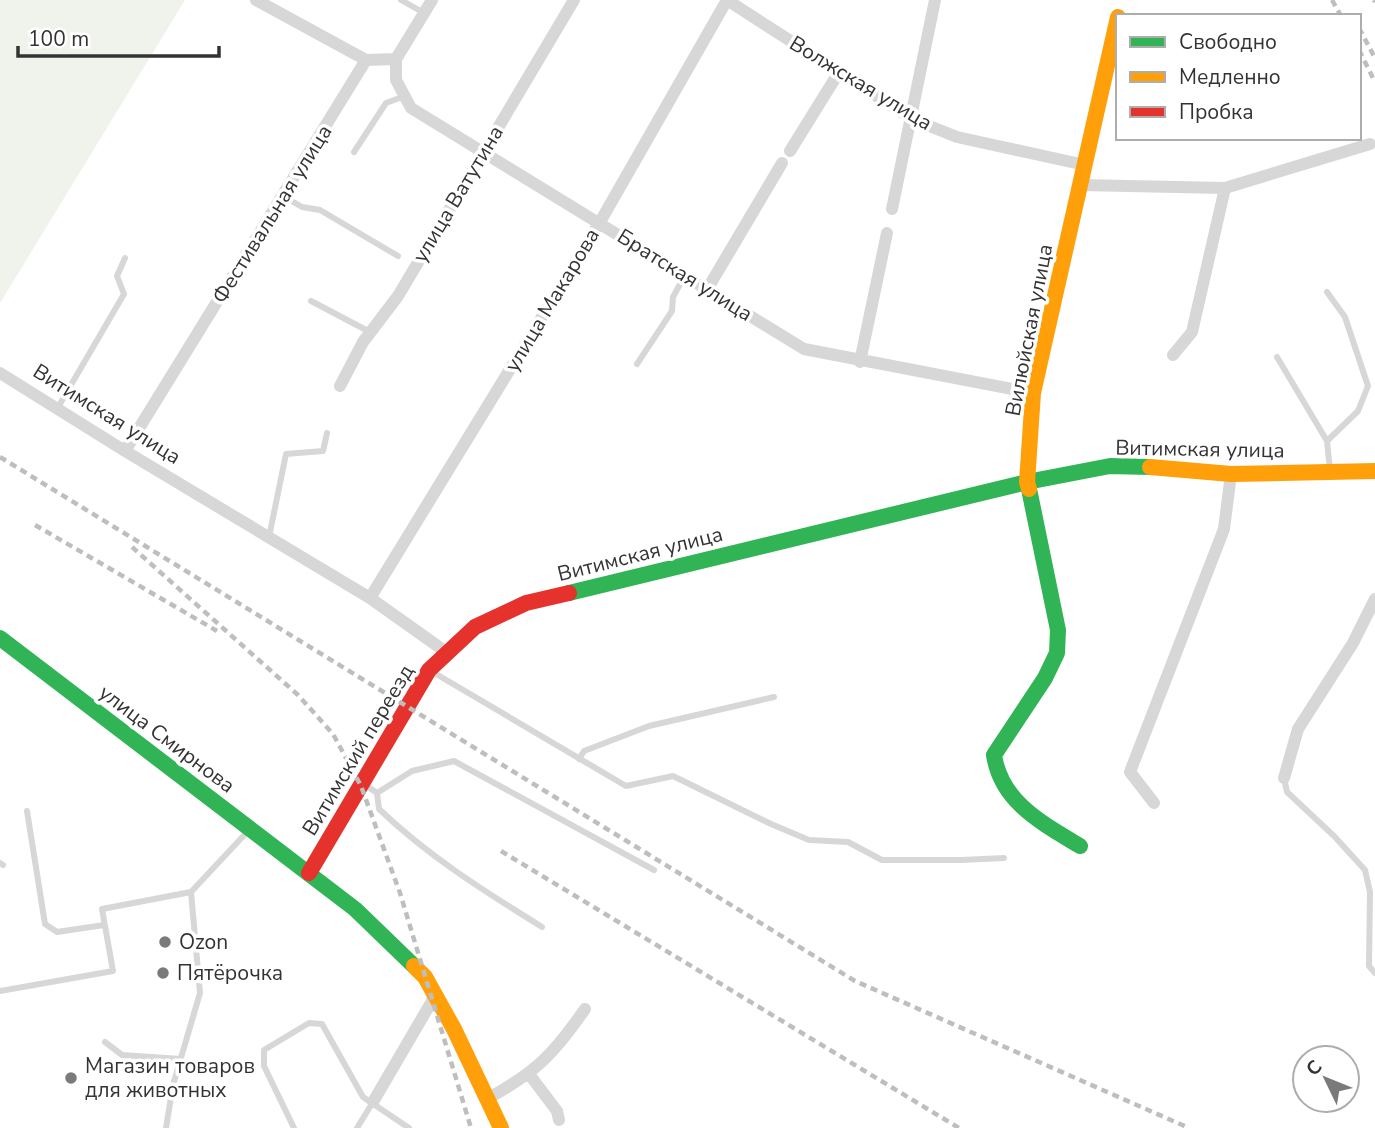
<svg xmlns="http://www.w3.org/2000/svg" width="1375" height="1128" font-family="'Nunito Sans',sans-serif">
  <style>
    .green { fill: #f0f3ec }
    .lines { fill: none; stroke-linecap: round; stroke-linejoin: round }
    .lane { stroke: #d7d7d7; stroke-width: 6 }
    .street { stroke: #d7d7d7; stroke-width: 12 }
    .fast { stroke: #30b455; stroke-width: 16 }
    .slow { stroke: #ff9f0a; stroke-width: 16 }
    .jam { stroke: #e5322d; stroke-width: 16 }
    .rail { stroke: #bebebe; stroke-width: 4.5; stroke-dasharray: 7 5; stroke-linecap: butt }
    .poi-dot { fill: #7a7a7a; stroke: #fff; stroke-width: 2.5 }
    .labels { text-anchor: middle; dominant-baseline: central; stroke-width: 7; stroke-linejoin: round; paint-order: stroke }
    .street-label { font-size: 21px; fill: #333; stroke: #fff }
    .poi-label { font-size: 21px; fill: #333; stroke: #fff; text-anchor: start }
  </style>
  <rect width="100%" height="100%" fill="#fff"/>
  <path class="green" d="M0 0H185L0 303Z"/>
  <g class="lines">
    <path class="lane" d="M401 0 424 13
      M354 152 386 103 405 96
      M283 196 302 207 320 210 398 256
      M311 301 370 332
      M1277 357 1327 441 1330 470
      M637 364 672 311 673 297 685 275
      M57 409 124 294 117 276 125 258
      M1327 441 1358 411 1368 386 1345 317 1327 292
      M269 537 286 454 323 451 327 433
      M431 671 626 786 673 776 771 824 809 840 848 842 882 860H962L1004 858
      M579 759 584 751 649 726 774 697
      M1284 778 1287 792 1334 836 1365 870 1370 892 1369 966 1375 973
      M364 784 377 793 412 771 454 761 654 870
      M377 793 379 809C428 856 484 891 542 927
      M27 811 45 924 57 932 104 925
      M0 863 3 865
      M0 991 113 971 102 909 191 892 248 831
      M105 1042 122 1055 181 1059
      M166 1128 173 1085 200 993 191 892
      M294 1128 264 1066V1050L309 1023 322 1024 363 1097 409 1128
      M357 1128 373 1102"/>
    <path class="street" d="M256 0 366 60
      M727 0 912 119 957 137 1085 165
      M396 59V80L411 108 804 349 1033 393
      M790 151 839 72
      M1080 185 1225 188 1370 144
      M892 209 935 0
      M708 288 782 163
      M1173 355 1192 332 1225 188
      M860 362 887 233
      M0 373 125 451 370 598 446 652
      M340 386 363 342 398 296 574 0
      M125 451 366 60 396 59 432 0
      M370 598 600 222 727 0
      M1284 778 1298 729 1353 643 1375 599
      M1154 803 1130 772 1224 529 1231 474
      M529 1074 557 1111 559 1120
      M487 1099C536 1072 553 1055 585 1009
      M373 1102 432 1001 433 992"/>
    <path class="fast" d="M1029 489 1058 630 1057 653 1045 678 994 755C1001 802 1042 823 1080 846
      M569 593 1027 482 1110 466 1150 467
      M0 638 355 909 414 966"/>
    <path class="slow" d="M1150 467 1231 474 1375 471
      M1029 489 1027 482 1033 393 1118 17
      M414 966 425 977 454 1029 501 1128"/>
    <path class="jam" d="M309 873 429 670 475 627 526 603 569 593"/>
    <path class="rail" d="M1332 0 1341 16
      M1374 0 1375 2
      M1359 28 1375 58
      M1359 50 1375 82
      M0 457 855 981 1189 1128
      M35 525 217 631
      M132 547 298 695 333 734 361 786 400 893 471 1128
      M501 851 959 1128"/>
  </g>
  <g class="poi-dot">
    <circle cx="165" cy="942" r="7"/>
    <circle cx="163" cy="973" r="7"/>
    <circle cx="71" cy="1078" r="7"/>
  </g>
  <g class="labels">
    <g class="street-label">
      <text transform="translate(861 83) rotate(31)">Волжская улица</text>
      <text transform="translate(458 194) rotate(-59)">улица Ватутина</text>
      <text transform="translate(272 214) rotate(-58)">Фестивальная улица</text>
      <text transform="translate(685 275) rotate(32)">Братская улица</text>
      <text transform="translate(552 300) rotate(-59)">улица Макарова</text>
      <text transform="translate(1029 330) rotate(-79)">Вилюйская улица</text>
      <text transform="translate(107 414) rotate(32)">Витимская улица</text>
      <text transform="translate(1200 449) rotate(1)">Витимская улица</text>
      <text transform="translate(640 554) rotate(-14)">Витимская улица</text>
      <text transform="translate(167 739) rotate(37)">улица Смирнова</text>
      <text transform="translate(358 750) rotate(-59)">Витимский переезд</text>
    </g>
    <g class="poi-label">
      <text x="179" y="942">Ozon</text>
      <text x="177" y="973">Пятёрочка</text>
      <text x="85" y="1066">Магазин товаров<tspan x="85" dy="24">для животных</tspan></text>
    </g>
  </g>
  <rect x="1116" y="14" width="245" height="126" fill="#ffffff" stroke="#adadad" stroke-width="2"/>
  <rect x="1130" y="37" width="35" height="10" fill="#30b455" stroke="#adadad" stroke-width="2"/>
  <text x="1179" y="49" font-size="21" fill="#333333">Свободно</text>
  <rect x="1130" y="72" width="35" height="10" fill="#ff9f0a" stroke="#adadad" stroke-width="2"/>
  <text x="1179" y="84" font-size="21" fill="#333333">Медленно</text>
  <rect x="1130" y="107" width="35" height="10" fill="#e5322d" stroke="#adadad" stroke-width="2"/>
  <text x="1179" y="119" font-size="21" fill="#333333">Пробка</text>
  <g transform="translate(1326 1079) rotate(313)"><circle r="33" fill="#ffffff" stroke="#adadad" stroke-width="2"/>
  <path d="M0-5L12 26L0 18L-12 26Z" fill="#7a7a7a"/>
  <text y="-10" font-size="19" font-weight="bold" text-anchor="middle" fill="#333333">С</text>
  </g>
  <path d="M18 46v10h201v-10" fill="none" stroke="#333333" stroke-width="3.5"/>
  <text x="28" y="46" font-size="21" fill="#333333" stroke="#ffffff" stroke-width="5" paint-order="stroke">100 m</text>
</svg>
